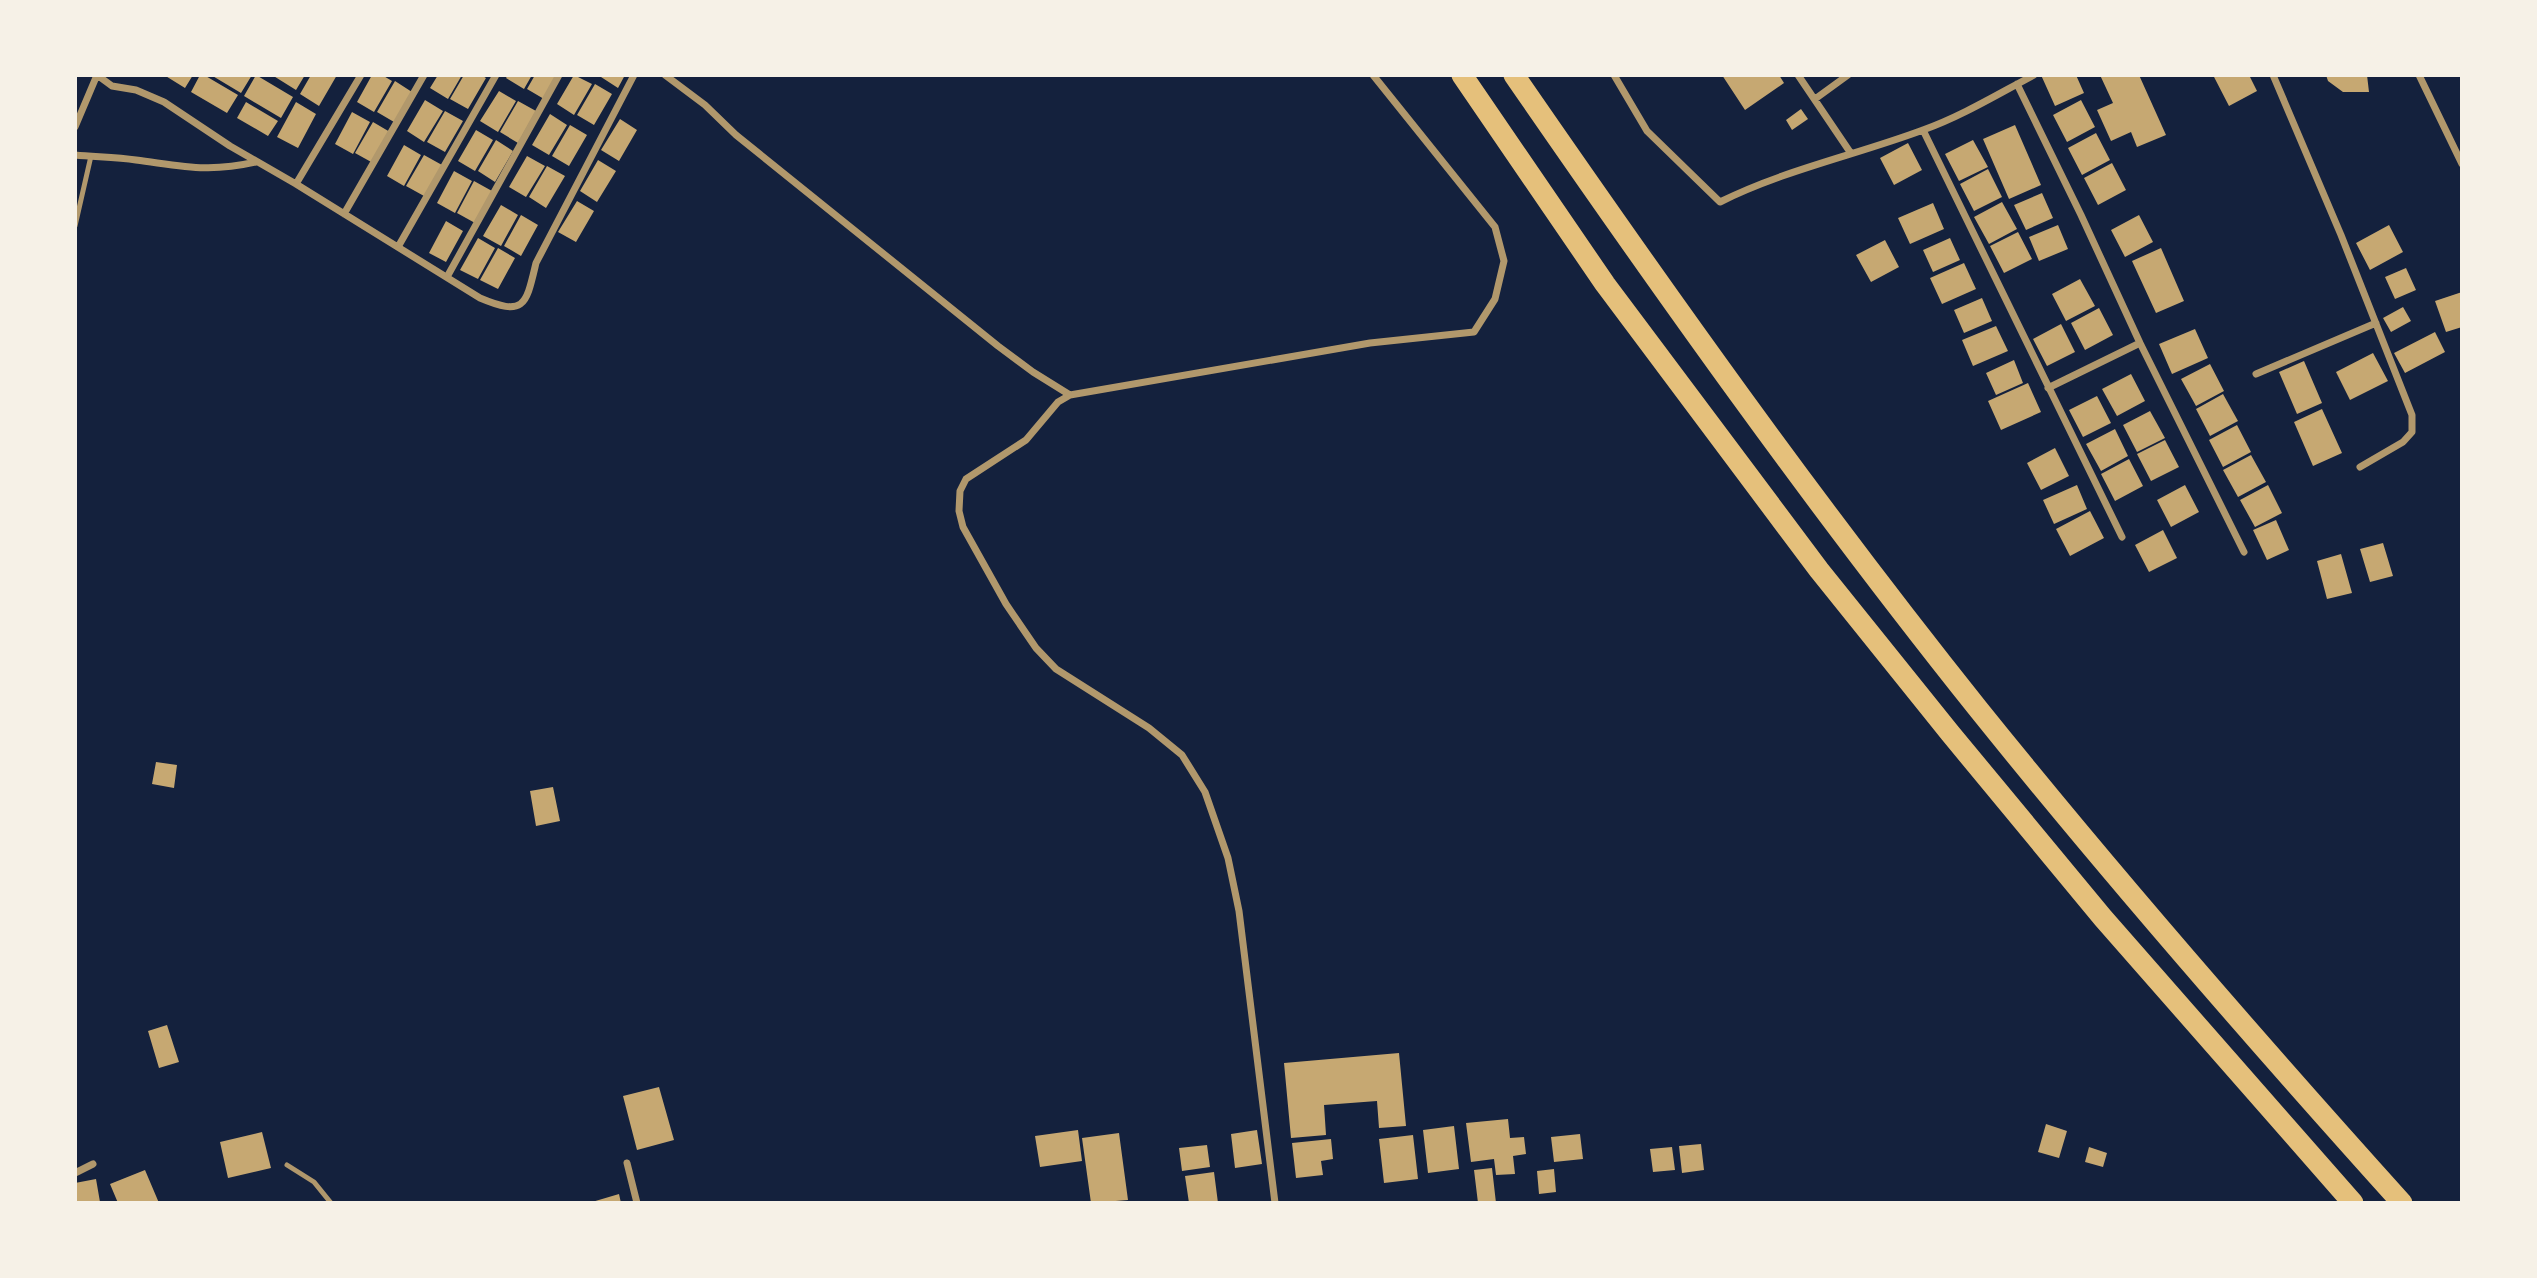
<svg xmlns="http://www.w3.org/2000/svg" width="2537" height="1278" font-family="Barlow,sans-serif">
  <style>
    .building { fill: #c6a872 }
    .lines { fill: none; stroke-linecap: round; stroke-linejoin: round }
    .service { stroke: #b1986c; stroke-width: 5 }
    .minor { stroke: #b1986c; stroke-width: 7 }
    .motorway { stroke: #e5c07b; stroke-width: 21 }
  </style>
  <rect width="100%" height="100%" fill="#14213d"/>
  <path class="building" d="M164 75H193L185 88Z
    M200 75H204L238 95 227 113 191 92Z
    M211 75H252L241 93Z
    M256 75 293 97 281 118 244 96Z
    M272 75H305L296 90Z
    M311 75H337L319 106 300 94Z
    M372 75H382L392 81 374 112 357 102Z
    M438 75H462L448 99 430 88Z
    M464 75H481L486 78 468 109 450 99Z
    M508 75H532L524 89 506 78Z
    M535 75H558L544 99 527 89Z
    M574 75 592 84 574 115 557 104Z
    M602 75H625L618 88 601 77Z
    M1722 75H1779L1784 83 1745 110Z
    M2041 75H2076L2084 93 2055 106Z
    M2100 75H2139L2166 135 2137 147 2131 132 2111 141 2097 110 2113 103Z
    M2213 75H2249L2257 91 2229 106Z
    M2326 75H2367L2369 92H2343L2328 81Z
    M395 81 412 92 394 122 377 112Z
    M595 84 612 94 594 125 577 115Z
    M499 91 516 101 498 132 480 121Z
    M425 100 443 111 424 142 407 131Z
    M2081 100 2095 127 2067 142 2053 115Z
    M518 101 536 111 518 143 500 132Z
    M246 102 278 121 268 136 237 118Z
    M296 102 316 114 298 148 277 137Z
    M1801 109 1808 119 1792 130 1786 120Z
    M445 111 463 121 445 152 427 142Z
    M352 112 370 122 353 154 335 144Z
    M550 114 567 125 549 155 532 145Z
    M620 119 637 130 619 161 601 150Z
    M373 122 390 132 373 163 355 153Z
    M570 125 587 135 569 166 552 156Z
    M2015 125 2041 185 2009 199 1983 139Z
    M476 130 493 140 475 171 458 161Z
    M2096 133 2110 160 2082 175 2068 148Z
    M496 140 513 151 495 182 478 171Z
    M1973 140 1988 167 1959 181 1945 154Z
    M1908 143 1922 170 1894 185 1880 158Z
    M404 145 421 155 404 186 387 176Z
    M424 155 442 165 424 196 406 186Z
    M527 156 545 166 526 197 509 187Z
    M598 160 616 171 597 202 580 191Z
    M2112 163 2126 190 2098 205 2084 178Z
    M547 166 565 176 546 208 529 197Z
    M1988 169 2002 197 1974 211 1960 184Z
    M454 171 472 181 455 213 437 203Z
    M474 181 492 191 475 223 457 213Z
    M2042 193 2053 218 2026 230 2014 205Z
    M577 201 594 211 576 242 558 232Z
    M2002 202 2017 229 1989 244 1974 217Z
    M1933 203 1944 229 1910 244 1898 218Z
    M501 205 518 215 501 246 483 236Z
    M521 215 538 225 521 256 504 246Z
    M2139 215 2153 242 2125 257 2111 230Z
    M446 221 463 231 446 262 429 253Z
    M2058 225 2068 249 2039 261 2029 237Z
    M2389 225 2403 252 2370 270 2356 243Z
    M2018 232 2032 259 2004 273 1990 246Z
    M478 238 495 248 478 279 460 270Z
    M1950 238 1960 260 1933 272 1923 250Z
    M1885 240 1899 267 1871 282 1856 255Z
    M498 248 515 258 498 289 480 280Z
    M2161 248 2184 301 2156 313 2132 261Z
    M1964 263 1976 289 1942 304 1930 278Z
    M2406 268 2416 290 2395 299 2385 277Z
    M2080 279 2095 306 2066 321 2052 294Z
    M2462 292V327L2446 332 2435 301Z
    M1982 298 1992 321 1964 333 1954 310Z
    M2403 307 2411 321 2391 332 2383 318Z
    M2099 308 2113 335 2085 350 2071 323Z
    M2061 324 2075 352 2047 366 2033 339Z
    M1996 326 2008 351 1973 366 1962 340Z
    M2195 329 2208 358 2172 374 2159 344Z
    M2435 332 2445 352 2405 373 2394 353Z
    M2373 353 2388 381 2350 400 2336 372Z
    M2014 360 2023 383 1996 395 1986 373Z
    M2304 361 2322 403 2297 414 2279 372Z
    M2210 364 2224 391 2196 406 2181 379Z
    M2131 374 2145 401 2117 416 2102 389Z
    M2028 383 2041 412 2001 430 1988 401Z
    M2223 394 2238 421 2210 436 2196 409Z
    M2097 396 2111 423 2083 437 2069 410Z
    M2322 409 2342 453 2313 466 2294 422Z
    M2150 411 2165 438 2137 452 2123 425Z
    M2237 425 2251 452 2223 467 2209 440Z
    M2115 429 2128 456 2101 471 2086 444Z
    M2165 440 2179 467 2151 481 2137 454Z
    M2055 448 2069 476 2041 490 2027 463Z
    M2251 455 2266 482 2238 497 2223 470Z
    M2129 459 2143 486 2115 501 2101 474Z
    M2077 485 2087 509 2054 524 2043 500Z
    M2185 485 2199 512 2171 527 2157 500Z
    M2268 485 2282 513 2255 527 2240 500Z
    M2090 511 2104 538 2070 556 2056 529Z
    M2276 520 2289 550 2267 560 2253 530Z
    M2163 530 2177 558 2149 572 2135 545Z
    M2383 543 2393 576 2370 582 2360 549Z
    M2341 554 2352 593 2327 599 2317 561Z
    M156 762 177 765 174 788 152 784Z
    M553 787 560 821 536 826 530 791Z
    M167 1025 179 1062 159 1068 148 1031Z
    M1399 1053 1406 1126 1379 1128 1377 1101 1324 1105 1326 1135 1291 1138 1284 1063Z
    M659 1087 674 1140 637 1150 623 1096Z
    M1508 1119 1510 1138 1524 1137 1526 1154 1513 1156 1515 1174 1496 1175 1494 1159 1471 1162 1466 1123Z
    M2046 1124 2067 1131 2059 1158 2038 1152Z
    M1454 1126 1459 1169 1428 1173 1423 1130Z
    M1078 1130 1082 1161 1040 1167 1035 1136Z
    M1257 1130 1262 1164 1235 1168 1231 1134Z
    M262 1132 271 1168 228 1178 220 1142Z
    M1119 1133 1128 1200 1091 1203 1082 1138Z
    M1580 1134 1583 1159 1554 1162 1551 1137Z
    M1413 1135 1418 1179 1384 1183 1379 1139Z
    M1331 1139 1333 1159 1321 1161 1323 1175 1296 1178 1292 1143Z
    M1701 1144 1704 1170 1682 1173 1679 1146Z
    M1207 1145 1210 1167 1182 1171 1179 1148Z
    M1672 1147 1675 1170 1653 1172 1650 1149Z
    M2089 1147 2107 1153 2103 1167 2085 1162Z
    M1492 1168 1496 1203H1478L1474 1170Z
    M1554 1169 1556 1192 1539 1194 1537 1171Z
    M145 1170 159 1203H118L110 1184Z
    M1214 1172 1218 1203H1189L1185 1176Z
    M96 1179 100 1202 75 1203V1183Z
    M619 1194 621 1203H592V1202Z"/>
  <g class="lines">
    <path class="service" d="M75 226 91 156
      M287 1165 314 1182 331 1203"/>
    <path class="minor" d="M97 75 112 86 136 90 164 102 230 146 296 184 361 75
      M665 75 705 105 736 135 998 346 1033 372 1070 395
      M1614 75 1647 131 1720 202C1784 170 1856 155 1923 130 1962 116 1998 94 2034 75
      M1798 75 1850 152
      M2273 75 2341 235 2412 415V432L2403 442 2360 467
      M2419 75 2462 164
      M2017 84 2081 215 2140 343 2244 552
      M1815 99 1848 75
      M75 127 97 75
      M1923 130 2122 537
      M75 155C95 157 116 157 136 160 183 166 208 173 256 162
      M296 184 480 298C525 317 526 305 536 263L634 75
      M344 214 424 75
      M398 247 496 75
      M447 277 559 75
      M2256 374 2376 323
      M2048 388 2140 343
      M627 1163 637 1203
      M75 1173 93 1164
      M1275 1203 1239 911 1228 858 1205 792 1182 755 1149 728 1056 669 1036 648 1006 604 963 527 959 511 960 491 966 479 1026 440 1058 402 1070 395 1370 343 1474 332 1495 299 1504 261 1495 227 1373 75"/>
    <path class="motorway" d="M1462 75 1605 284 1819 570 1950 733 2103 918 2353 1203
      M1514 75C1663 291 1815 505 1979 710 2114 878 2257 1042 2402 1203"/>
  </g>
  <rect width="2537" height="1278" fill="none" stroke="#f6f1e7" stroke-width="154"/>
</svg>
